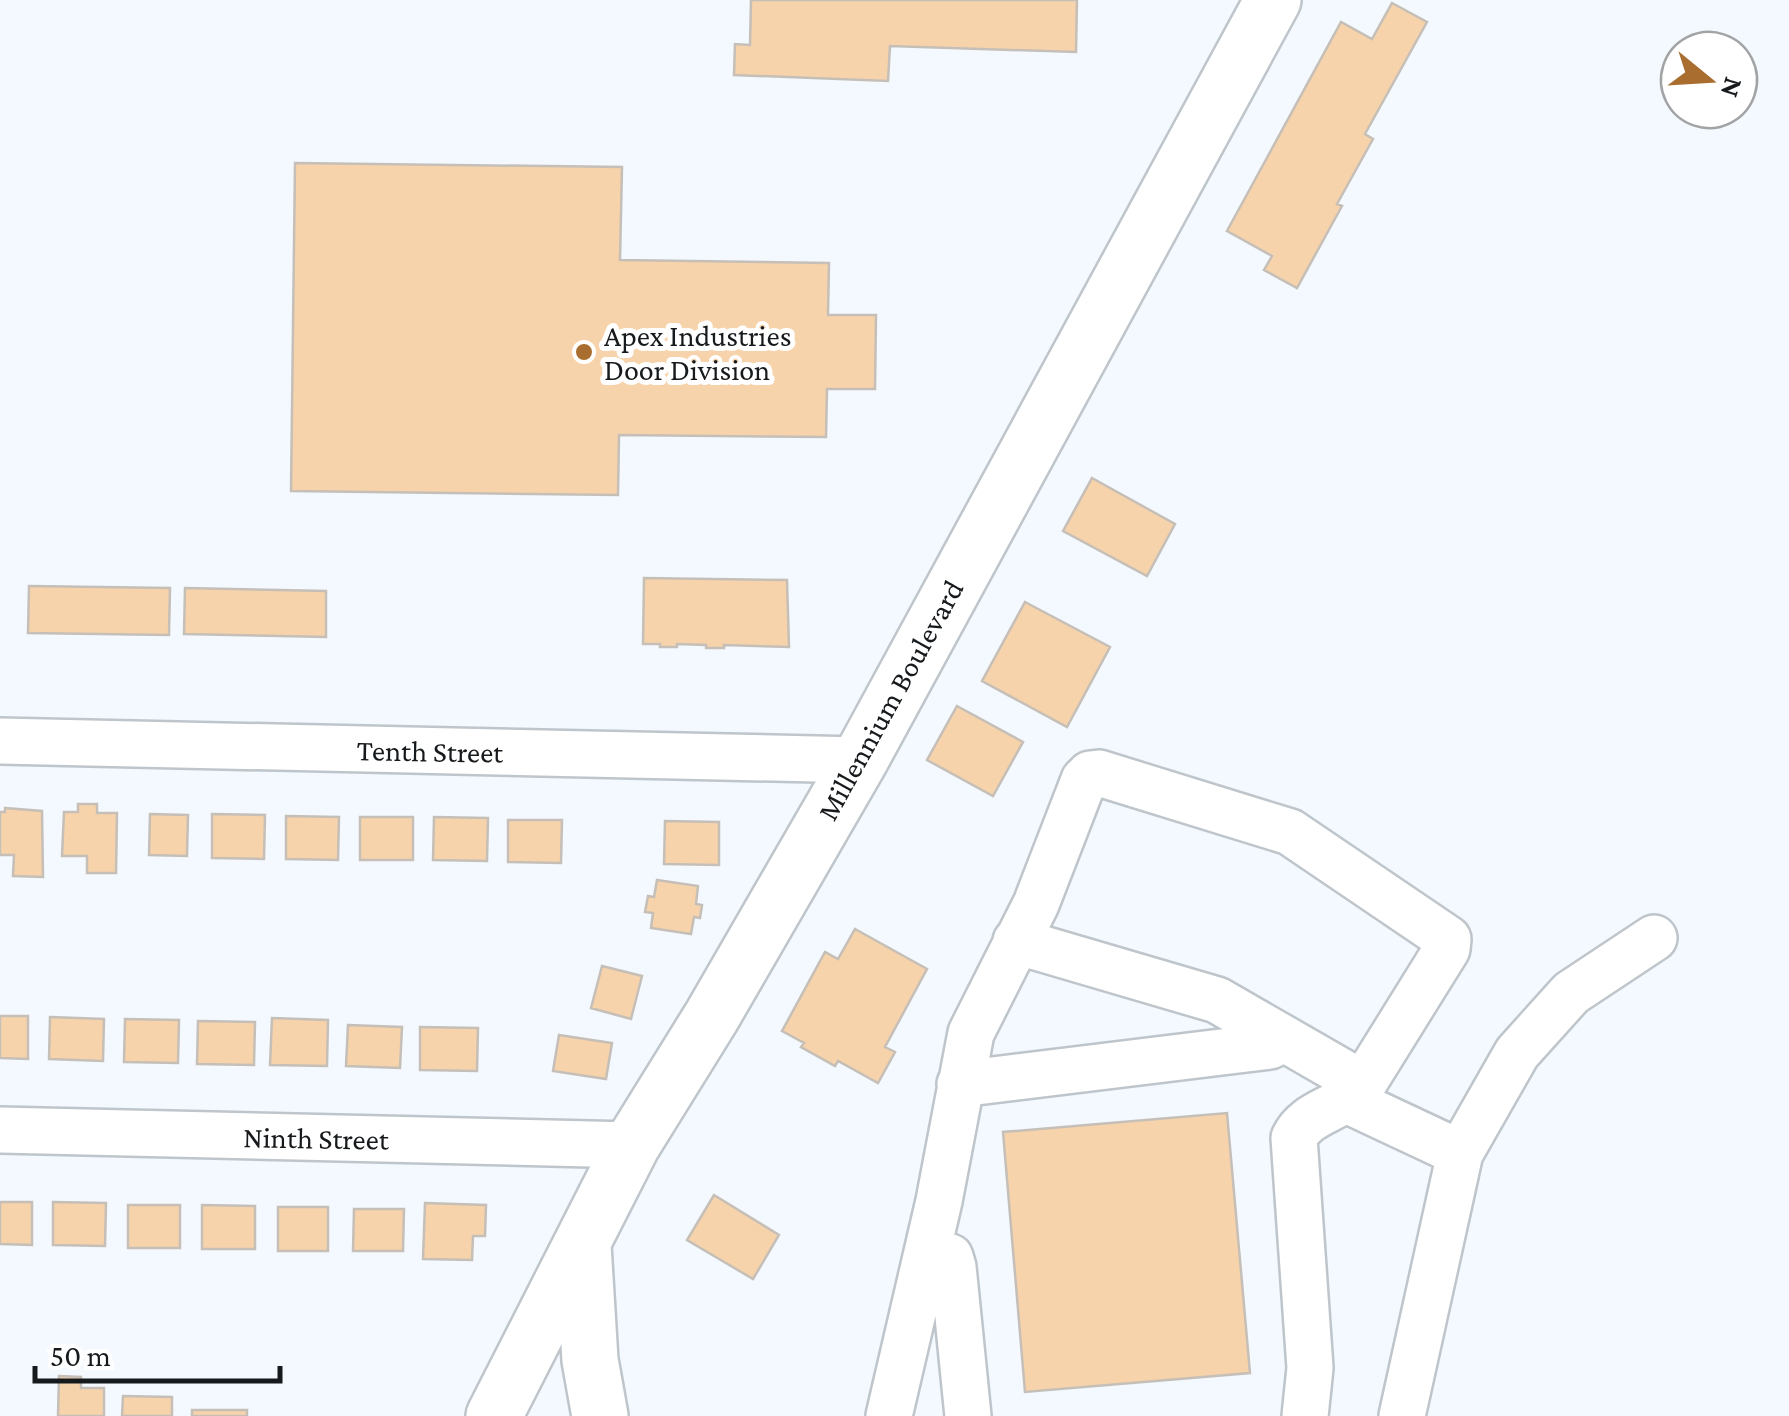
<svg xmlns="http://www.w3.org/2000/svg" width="1789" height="1416" font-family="'Crimson Pro',serif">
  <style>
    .building { fill: #f7d3ab; stroke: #c5bfb8; stroke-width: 2.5 }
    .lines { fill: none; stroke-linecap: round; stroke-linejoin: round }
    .minor-casing { stroke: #bec5cb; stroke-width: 50 }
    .major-casing { stroke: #bec5cb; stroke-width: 60 }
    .minor { stroke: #fff; stroke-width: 45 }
    .major { stroke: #fff; stroke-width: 55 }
    .poi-dot { fill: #a96d2f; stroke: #fff; stroke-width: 4 }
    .labels { text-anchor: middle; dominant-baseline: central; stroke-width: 10; stroke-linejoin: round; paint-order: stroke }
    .poi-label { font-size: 30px; fill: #171a1c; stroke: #fff; text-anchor: start }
    .street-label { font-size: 30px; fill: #171a1c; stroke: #fff }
  </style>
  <rect width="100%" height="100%" fill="#f3f9fe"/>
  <path class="building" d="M751 0H1077L1076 52 890 46 888 81 734 75 735 44 750 45Z
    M1392 3 1427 22 1365 134 1373 139 1337 204 1342 206 1297 288 1264 270 1272 256 1227 231 1341 22 1372 39Z
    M295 163 622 167 620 260 829 263 828 315H876L875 389H827L826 437 619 435 618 495 291 491Z
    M1092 478 1175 524 1147 576 1063 531Z
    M644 578 787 580 789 647 724 645V648H706V645L677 644V647H660V644H643Z
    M29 586 170 588 169 635 28 633Z
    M185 588 326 591V637L184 634Z
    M1025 602 1110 647 1067 727 982 681Z
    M957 706 1023 742 993 796 927 760Z
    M78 804H97V813H117L116 873H87V856H62L64 812H78Z
    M5 808 42 811 43 877 13 876 14 855H0V812H5Z
    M150 814 188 815 187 856 149 855Z
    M212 814 265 815 264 859 212 858Z
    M286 816 339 817 338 860 286 859Z
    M360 817H413V860H360Z
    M434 817 488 818 487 861 433 860Z
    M508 820H562L561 863 508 862Z
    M665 821 719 822V865L664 864Z
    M657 880 698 886 696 904 702 905 700 918 694 917 691 934 651 928 653 913 645 912 648 896 654 897Z
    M855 929 927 969 885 1047 895 1052 878 1083 838 1061 835 1066 801 1047 804 1043 782 1031 825 952 838 959Z
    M602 966 642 976 631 1019 591 1008Z
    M0 1016H28V1059L0 1058Z
    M50 1017 104 1019 103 1061 49 1059Z
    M272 1018 328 1020 327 1066 270 1065Z
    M125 1019 179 1020 178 1063 124 1062Z
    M198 1021 255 1022 254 1065 197 1064Z
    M348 1025 402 1027 400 1068 346 1066Z
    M420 1027 478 1028 477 1071 420 1070Z
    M559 1035 612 1043 606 1079 553 1071Z
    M1227 1113 1250 1373 1025 1392 1003 1132Z
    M714 1195 779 1235 753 1279 687 1240Z
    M0 1202H32V1245L0 1244Z
    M53 1202 106 1203 105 1246 53 1245Z
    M425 1203 486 1205 485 1236H473L472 1260 423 1259Z
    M128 1205H180V1248H128Z
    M202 1205 255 1206V1249H202Z
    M278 1207H328V1251H278Z
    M354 1209H404L403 1251H353Z
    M59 1376 81 1377V1388H104V1416H58Z
    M123 1396 172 1397V1416H122Z
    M192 1410H247V1416H192Z"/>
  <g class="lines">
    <g class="minor-casing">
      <path id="minor" d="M0 741 860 760
        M1016 941 1217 1000 1363 1084
        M960 1084 1270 1046 1283 1038
        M1349 1101 1460 1153
        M0 1130 632 1145
        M928 1249 950 1257 953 1267 968 1416
        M889 1416 939 1201 971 1033 1036 904 1084 780 1090 774 1099 773 1290 832 1448 939 1447 949 1363 1084C1341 1111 1307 1110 1294 1138L1310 1368 1305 1416
        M1402 1416 1460 1153 1517 1053 1571 993 1654 938"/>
    </g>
    <g class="major-casing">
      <path id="major" d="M583 1245 590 1360 600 1416
        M494 1416 632 1145 712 1016 860 760 1273 0"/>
    </g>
    <use href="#minor" class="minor"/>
    <use href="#major" class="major"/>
  </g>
  <circle class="poi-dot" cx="584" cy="352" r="10"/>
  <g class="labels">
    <g class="poi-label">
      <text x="604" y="335">Apex Industries<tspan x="604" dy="34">Door Division</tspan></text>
    </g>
    <g class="street-label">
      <text transform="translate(890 700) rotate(-61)">Millennium Boulevard</text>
      <text transform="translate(430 751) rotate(1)">Tenth Street</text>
      <text transform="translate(316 1138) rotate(1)">Ninth Street</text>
    </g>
  </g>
  <g transform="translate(1709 80) rotate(108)"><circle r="48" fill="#ffffff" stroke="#a2a3a4" stroke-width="2.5"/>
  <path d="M0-8L18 38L0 25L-18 38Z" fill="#a96d2f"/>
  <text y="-15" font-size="28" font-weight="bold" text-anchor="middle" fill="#171a1c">N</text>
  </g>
  <path d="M35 1366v15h245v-15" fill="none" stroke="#171a1c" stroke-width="5"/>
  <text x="50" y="1366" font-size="30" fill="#171a1c" stroke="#ffffff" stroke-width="8" paint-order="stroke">50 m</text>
</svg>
